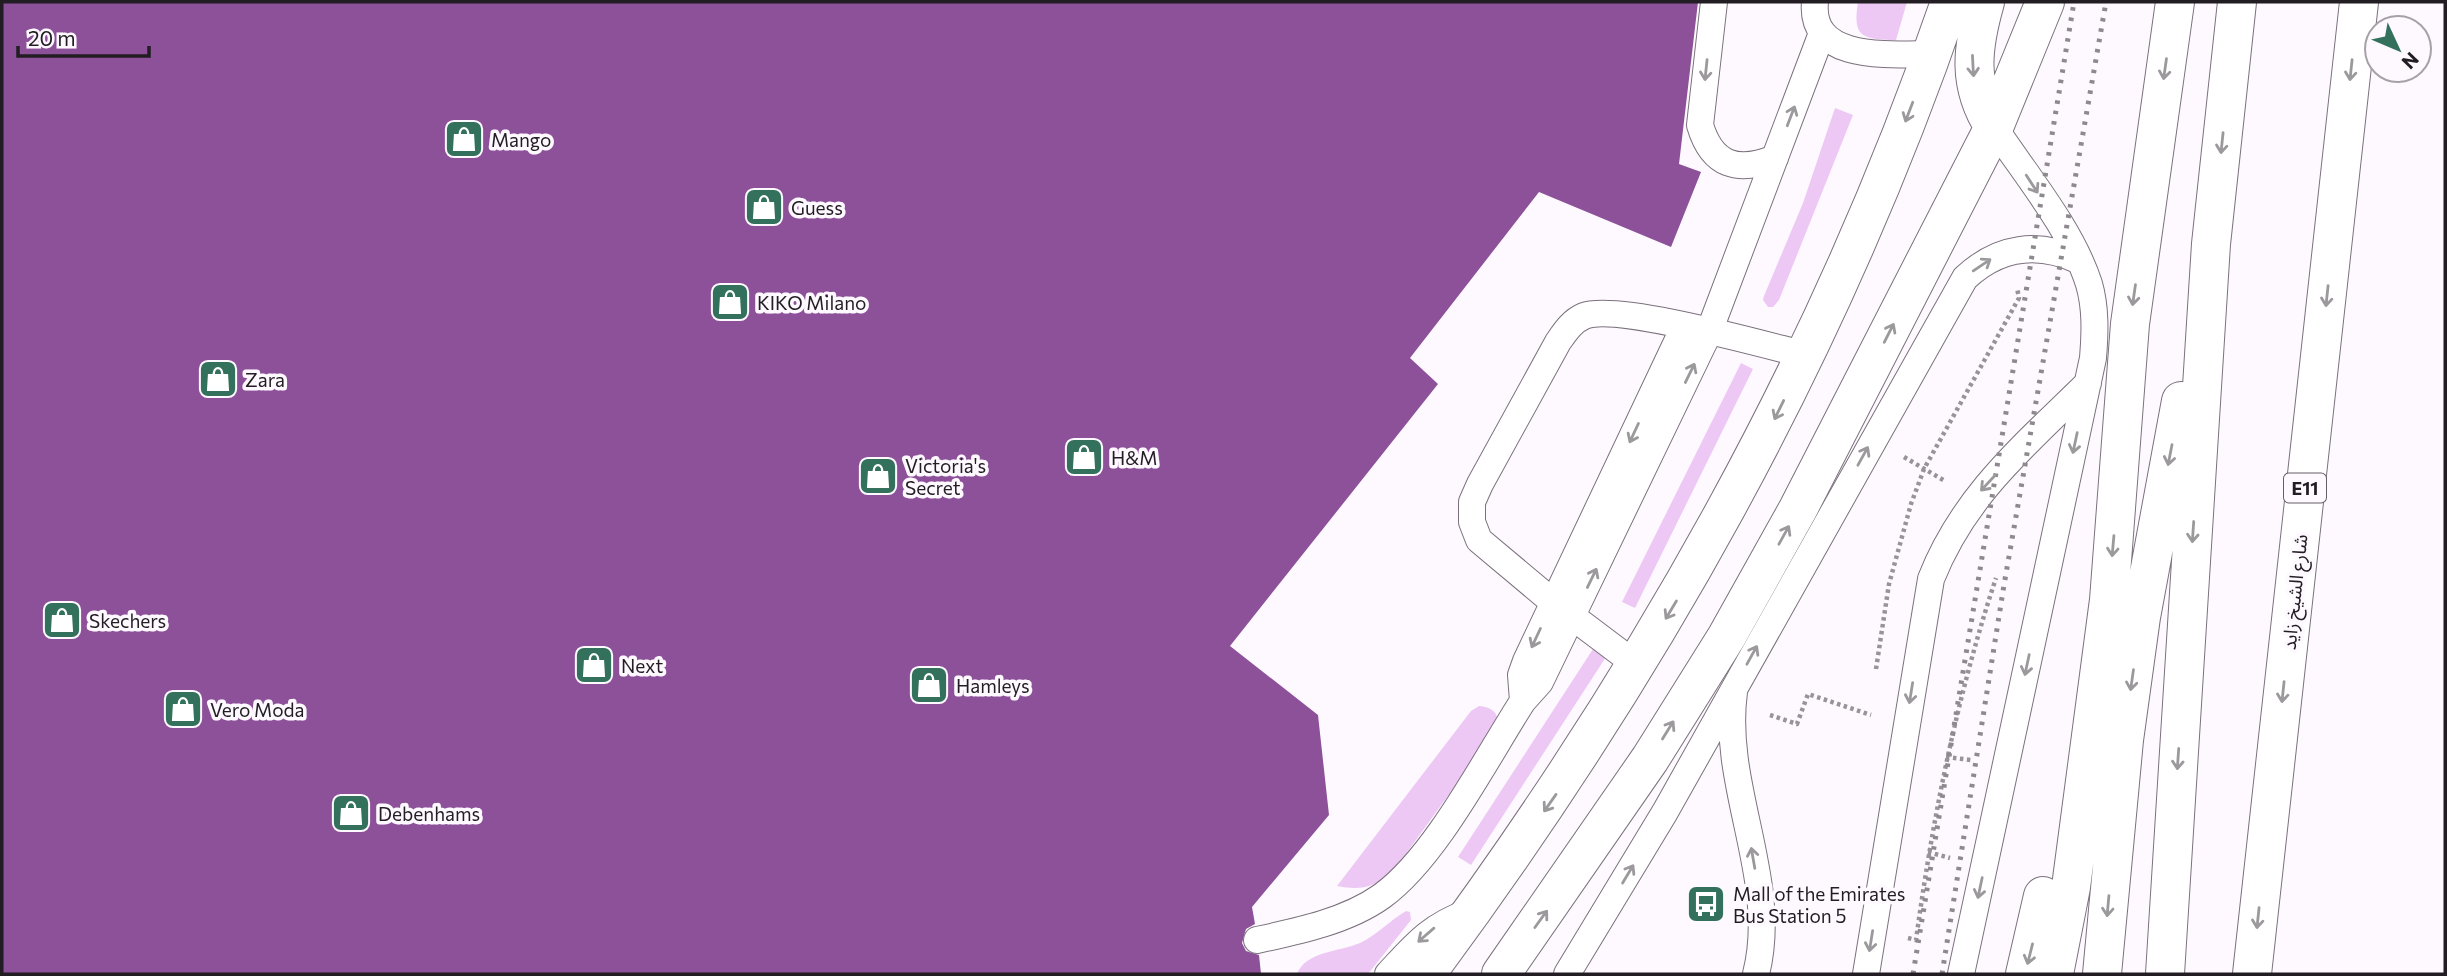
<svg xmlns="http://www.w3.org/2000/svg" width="2447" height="976" font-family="Commissioner,'Noto Sans Arabic',sans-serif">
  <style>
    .green { fill: #edc8f5 }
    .building { fill: #8d519a }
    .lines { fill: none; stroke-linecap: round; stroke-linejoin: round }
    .lane-casing { stroke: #7b717d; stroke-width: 28 }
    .secondary-casing { stroke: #7b717d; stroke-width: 40 }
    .highway-casing { stroke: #7b717d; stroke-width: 40 }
    .path { stroke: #989399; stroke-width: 4.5; stroke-dasharray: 3.5 3.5; stroke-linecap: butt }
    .lane { stroke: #fff; stroke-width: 26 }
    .secondary { stroke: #fff; stroke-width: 38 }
    .highway { stroke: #fff; stroke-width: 38 }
    .rail { stroke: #8e898f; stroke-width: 5; stroke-dasharray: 3.5 7; stroke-linecap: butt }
    .oneway { stroke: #9b999c }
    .labels { text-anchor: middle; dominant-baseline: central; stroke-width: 7; stroke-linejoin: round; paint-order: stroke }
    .shield { fill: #fef9ff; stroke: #635f64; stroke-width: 2 }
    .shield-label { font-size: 18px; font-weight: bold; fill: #211d22 }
    .poi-label { font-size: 19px; fill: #211d22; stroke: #fef9ff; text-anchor: start }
    .street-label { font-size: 19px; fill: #211d22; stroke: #fef9ff }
  </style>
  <rect width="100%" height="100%" fill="#fef9ff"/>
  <path class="green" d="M1858 2H1907L1896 40C1863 39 1852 38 1858 2Z
    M1835 108 1853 115 1779 300 1773 307H1768L1763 300 1764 296 1803 203Z
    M1741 363 1753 369 1635 608 1622 602Z
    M1593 649 1606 657 1471 865 1458 857Z
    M1479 706C1496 707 1502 718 1494 732L1395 869C1377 887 1361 891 1337 886L1471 711Z
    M1406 911 1410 912 1411 920 1368 974H1297C1306 951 1339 952 1360 943 1377 935 1389 921 1406 911Z"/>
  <path class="building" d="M2 2H1698L1679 164 1701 172 1671 247 1539 192 1410 358 1438 384 1230 646 1318 715 1329 815 1252 907 1255 924 1246 929 1242 943 1246 951 1259 955 1261 974H2Z"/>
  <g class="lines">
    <g class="lane-casing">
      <path id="lane" d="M1714 2 1700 125C1712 166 1738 173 1775 158
        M1815 2C1809 63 1893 54 1932 54
        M1638 666 1553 602 1479 540 1472 522V502L1480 484 1558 342C1565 332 1572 321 1584 316 1617 303 1765 345 1806 355
        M1734 692C1721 787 1780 880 1756 974
        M1523 701 1521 675 1526 661 1684 327
        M1257 940C1299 931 1347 921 1382 896 1436 857 1486 758 1523 701L1540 682 1709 332 1822 33
        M1388 974C1416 944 1429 927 1469 912
        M1567 974 1665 812 1965 278C1999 246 2038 241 2080 261
        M1866 974 1931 579C1964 495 2025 445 2088 383
        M1961 974 2093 358C2095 333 2096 308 2089 284 2072 230 2025 174 1994 127"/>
    </g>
    <g class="secondary-casing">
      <path id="secondary" d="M1985 2C1972 48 1967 85 1994 127
        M1426 974C1648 675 1829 356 1950 2
        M1501 974 1650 759 1727 636 1798 509 1994 127 2045 2"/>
    </g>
    <g class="highway-casing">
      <path id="highway" d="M2025 974 2043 896
        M2054 974 2071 887 2109 600 2130 324 2175 2
        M2102 974 2124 740 2141 617 2181 401
        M2165 974 2211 244 2237 2
        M2252 974 2359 2"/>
    </g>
    <path class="path" d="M1904 457 1945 481
      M1876 669 1889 584 1911 504 1924 469 2019 298 2017 288
      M1770 715 1797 724 1808 694 1871 715
      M1946 757 1971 760
      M1928 852 1950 858
      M1908 938 1916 940C1933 816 1957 696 1996 578"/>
    <use href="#lane" class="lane"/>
    <use href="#secondary" class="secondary"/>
    <use href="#highway" class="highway"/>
    <path class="rail" d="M1913 974 2074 2
      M1942 974 2004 585 2106 2"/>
  </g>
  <defs><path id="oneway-shaft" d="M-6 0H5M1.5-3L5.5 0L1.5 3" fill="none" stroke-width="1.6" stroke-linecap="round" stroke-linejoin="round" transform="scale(1.75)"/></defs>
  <g class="oneway">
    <use href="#oneway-shaft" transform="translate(1973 66) rotate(87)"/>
    <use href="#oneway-shaft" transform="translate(2165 69) rotate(98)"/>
    <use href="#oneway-shaft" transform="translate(1706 70) rotate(96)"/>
    <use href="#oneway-shaft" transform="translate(2351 70) rotate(96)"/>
    <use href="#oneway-shaft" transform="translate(1909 112) rotate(111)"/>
    <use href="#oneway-shaft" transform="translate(1791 116) rotate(-69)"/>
    <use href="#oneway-shaft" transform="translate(2222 143) rotate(96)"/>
    <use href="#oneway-shaft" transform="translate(2032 184) rotate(57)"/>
    <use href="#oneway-shaft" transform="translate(1982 265) rotate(-34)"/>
    <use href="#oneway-shaft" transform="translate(2134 295) rotate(98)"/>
    <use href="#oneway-shaft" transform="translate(2327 296) rotate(96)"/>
    <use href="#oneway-shaft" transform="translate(1889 333) rotate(-63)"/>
    <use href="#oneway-shaft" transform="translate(1690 373) rotate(-64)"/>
    <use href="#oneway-shaft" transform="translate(1779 410) rotate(116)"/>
    <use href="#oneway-shaft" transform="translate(1634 433) rotate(115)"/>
    <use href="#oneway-shaft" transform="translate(2075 443) rotate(102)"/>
    <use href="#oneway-shaft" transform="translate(2170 455) rotate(101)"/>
    <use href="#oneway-shaft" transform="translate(1863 456) rotate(-61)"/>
    <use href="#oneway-shaft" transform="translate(1988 483) rotate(133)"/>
    <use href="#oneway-shaft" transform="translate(2193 532) rotate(94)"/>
    <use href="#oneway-shaft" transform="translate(1784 535) rotate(-61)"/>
    <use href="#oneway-shaft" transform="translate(2113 546) rotate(95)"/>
    <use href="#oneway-shaft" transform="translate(1592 578) rotate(-64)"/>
    <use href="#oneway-shaft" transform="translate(1671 610) rotate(121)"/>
    <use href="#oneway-shaft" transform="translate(1536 638) rotate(115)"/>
    <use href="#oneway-shaft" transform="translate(1752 655) rotate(-61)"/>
    <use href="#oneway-shaft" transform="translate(2027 665) rotate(102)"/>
    <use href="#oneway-shaft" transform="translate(2132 680) rotate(98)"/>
    <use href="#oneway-shaft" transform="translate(2283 692) rotate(96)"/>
    <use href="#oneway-shaft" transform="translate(1911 693) rotate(99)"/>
    <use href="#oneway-shaft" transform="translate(1668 730) rotate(-58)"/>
    <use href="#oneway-shaft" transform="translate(2178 759) rotate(94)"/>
    <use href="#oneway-shaft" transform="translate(1550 803) rotate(125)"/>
    <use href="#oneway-shaft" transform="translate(1753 858) rotate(-100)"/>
    <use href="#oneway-shaft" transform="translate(1628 874) rotate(-59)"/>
    <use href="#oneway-shaft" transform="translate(1980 888) rotate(102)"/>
    <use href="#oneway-shaft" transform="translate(2108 906) rotate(95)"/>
    <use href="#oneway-shaft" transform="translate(2258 918) rotate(96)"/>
    <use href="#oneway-shaft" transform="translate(1541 919) rotate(-54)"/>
    <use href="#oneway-shaft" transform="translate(1426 935) rotate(139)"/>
    <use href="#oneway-shaft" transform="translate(1871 941) rotate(99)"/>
    <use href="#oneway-shaft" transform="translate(2030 954) rotate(104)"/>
  </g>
  <defs>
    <g id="shop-square" transform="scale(2.0125)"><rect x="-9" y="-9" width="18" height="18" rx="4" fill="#33715d" stroke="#fef9ff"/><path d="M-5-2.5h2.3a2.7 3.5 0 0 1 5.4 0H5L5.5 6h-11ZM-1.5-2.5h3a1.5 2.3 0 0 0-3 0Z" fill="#fff"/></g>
    <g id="bus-square" transform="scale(2.0125)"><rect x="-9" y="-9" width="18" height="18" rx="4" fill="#33715d" stroke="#fef9ff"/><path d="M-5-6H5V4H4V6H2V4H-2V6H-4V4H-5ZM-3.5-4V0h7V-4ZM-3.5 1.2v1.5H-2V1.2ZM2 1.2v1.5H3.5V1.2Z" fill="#fff"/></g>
  </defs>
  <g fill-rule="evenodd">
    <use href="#shop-square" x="464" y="139"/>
    <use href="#shop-square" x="764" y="207"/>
    <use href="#shop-square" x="730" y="302"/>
    <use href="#shop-square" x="218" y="379"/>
    <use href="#shop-square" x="1084" y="457"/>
    <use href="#shop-square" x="878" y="476"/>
    <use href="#shop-square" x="62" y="620"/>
    <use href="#shop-square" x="594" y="665"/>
    <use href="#shop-square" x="929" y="685"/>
    <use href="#shop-square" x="183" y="709"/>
    <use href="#shop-square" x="351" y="813"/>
    <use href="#bus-square" x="1706" y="904"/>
  </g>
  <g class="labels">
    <rect class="shield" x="2284" y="473.5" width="42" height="29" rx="5"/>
    <g class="shield-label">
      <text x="2305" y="488">E11</text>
    </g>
    <g class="poi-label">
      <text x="491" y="139">Mango</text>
      <text x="791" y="207">Guess</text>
      <text x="757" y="302">KIKO Milano</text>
      <text x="245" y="379">Zara</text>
      <text x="1111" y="457">H&amp;M</text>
      <text x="905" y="465">Victoria's<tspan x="905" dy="22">Secret</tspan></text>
      <text x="89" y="620">Skechers</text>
      <text x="621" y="665">Next</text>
      <text x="956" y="685">Hamleys</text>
      <text x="210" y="709">Vero Moda</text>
      <text x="378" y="813">Debenhams</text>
      <text x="1733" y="893">Mall of the Emirates<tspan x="1733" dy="22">Bus Station 5</tspan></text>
    </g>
    <g class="street-label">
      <text transform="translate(2294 592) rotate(-84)">شارع الشيخ زايد</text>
    </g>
  </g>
  <rect width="2447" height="976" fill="none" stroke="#211d22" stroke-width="7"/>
  <g transform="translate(2398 49) rotate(134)"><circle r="33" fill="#fef9ff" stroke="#a6a1a7" stroke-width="2"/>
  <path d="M0-5L12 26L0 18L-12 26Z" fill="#33715d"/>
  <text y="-10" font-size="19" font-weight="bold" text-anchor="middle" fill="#211d22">N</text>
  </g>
  <path d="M18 46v10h131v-10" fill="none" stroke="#211d22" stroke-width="3.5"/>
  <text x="28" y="46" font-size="21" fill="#211d22" stroke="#fef9ff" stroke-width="5" paint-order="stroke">20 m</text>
</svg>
